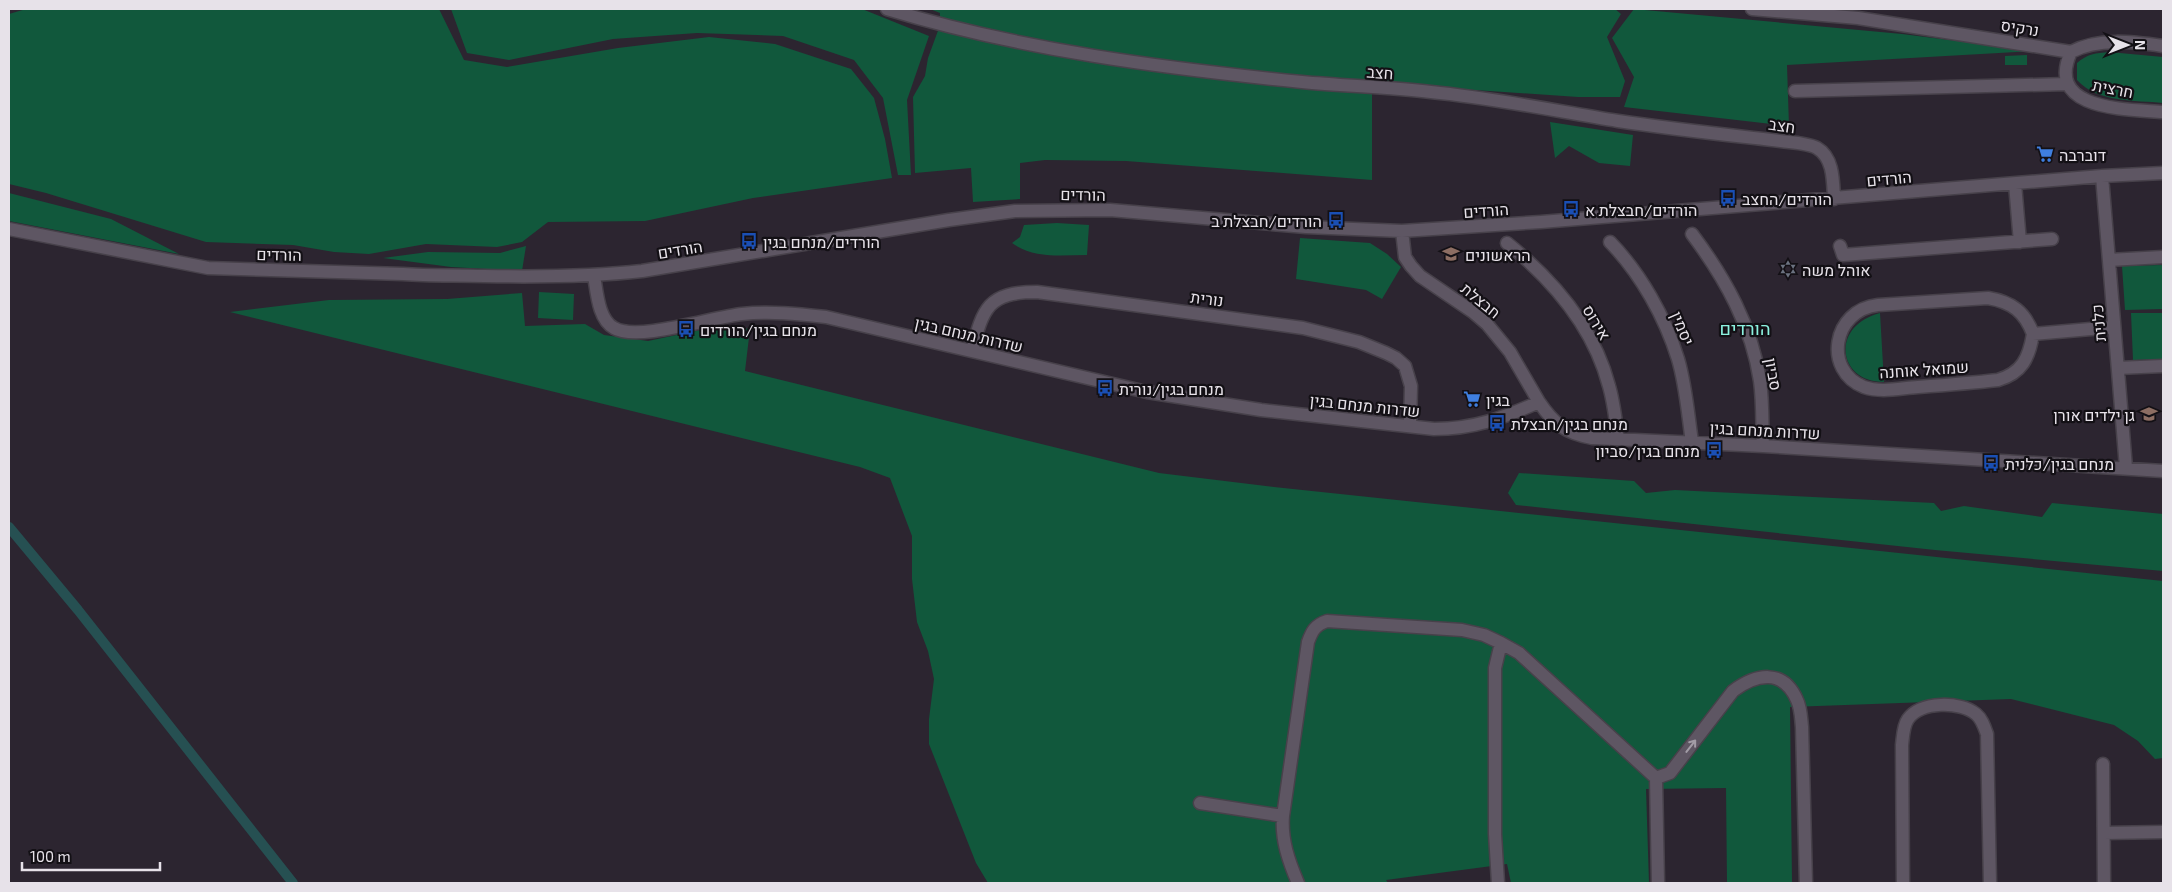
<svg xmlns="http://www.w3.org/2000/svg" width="2172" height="892" font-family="'Exo 2',Heebo,sans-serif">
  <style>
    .green { fill: #11583c }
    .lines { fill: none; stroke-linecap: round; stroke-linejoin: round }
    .canal { stroke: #265052; stroke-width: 10 }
    .minor-casing { stroke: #47414a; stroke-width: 15 }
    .minor { stroke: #5e5663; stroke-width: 12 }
    .oneway { stroke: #a29ca6 }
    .labels { text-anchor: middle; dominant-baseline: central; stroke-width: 4.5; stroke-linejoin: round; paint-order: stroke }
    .street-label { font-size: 16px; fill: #e7e2e9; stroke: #131015 }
    .poi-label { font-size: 16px; fill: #e7e2e9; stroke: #131015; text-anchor: start }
    .neighbourhood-label { font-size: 18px; fill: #8cf2e0; stroke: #131015 }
  </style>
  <rect width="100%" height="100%" fill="#2c2530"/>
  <path class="green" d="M26 9H439L464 60 507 67 618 48 709 37 775 44 851 69 874 98 885 139 892 178 753 198 645 221 548 222 522 242 497 247 426 244 369 254 334 252 293 245 206 242 46 193 9 184V14Z
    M451 9H862L929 36 907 100 911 175H898L883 98 854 60 783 36 697 33 613 39 509 60 467 53Z
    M930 9H1615L1621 14 1607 37 1625 81 1620 97H1578L1372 83V180L1126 161 1045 160 1020 163V199L973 202 971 168 915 173 913 97 925 76 928 58 939 28 940 13Z
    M1634 9 1902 34 2036 51 1787 65 1789 126 1624 107 1634 77 1612 38Z
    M2109 52 2163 57V103C2135 100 2098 103 2077 80V63C2087 54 2096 53 2109 52Z
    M2027 55V65H2005V56Z
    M1550 122 1633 135 1630 166 1599 163 1569 146 1555 158Z
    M9 193 111 219 179 254 9 221Z
    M1057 223 1089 225 1087 255C1060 255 1034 259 1012 243L1020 237 1024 225Z
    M1300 238 1370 243 1387 254 1401 267 1382 299 1366 290 1296 279Z
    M526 246 522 271 451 267 383 258 428 252 500 253Z
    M2163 265V309L2125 310 2122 266Z
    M539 292 574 294 573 320 538 318Z
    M522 293 525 326 585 324 604 335 648 341 724 325 750 329 745 371 1159 473 1274 487 2163 581V758L2155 759 2138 741 2114 725 2011 699 1790 707 1792 883H1727L1726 788 1646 789 1649 883H1511L1507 864 1386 880 1388 883H988L976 863 929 744V719L934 679 928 651 917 622 912 579V536L890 478 860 467 230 312 329 300 447 299Z
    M1880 313 1884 382C1837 382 1830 326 1880 313Z
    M2131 313H2163V359L2133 360Z
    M1519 473 1634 481 1646 493 1675 490 1934 503 1941 511 1964 506 2042 517 2052 503 2163 514V571L1935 550 1516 505 1508 493Z"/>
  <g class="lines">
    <path class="canal" d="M9 527 78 610 293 883"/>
    <g class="minor-casing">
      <path id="minor" d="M887 9C1021 50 1162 68 1302 82 1345 86 1388 87 1431 92 1494 98 1556 111 1618 121 1678 130 1738 136 1798 143 1803 144 1812 145 1817 148 1834 158 1833 182 1834 199
        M1752 9 1858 18 2071 52C2098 37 2134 42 2163 46
        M2071 52C2044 111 2127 109 2163 112
        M1795 91 2067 84
        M2102 176 2126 468
        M2015 184 2020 242
        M9 229 208 268 403 274C430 276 456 275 484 276 537 277 589 277 642 271L949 220 1015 211 1110 210 1306 227 1402 231 1541 222 2102 176 2163 173
        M1402 231 1405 257 1411 266 1420 276 1473 312 1487 324 1510 352 1539 402
        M1692 234C1725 278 1752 326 1760 381 1763 403 1762 424 1763 446
        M1610 242C1641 274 1665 317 1678 359 1686 386 1688 415 1692 442
        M1507 243C1553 280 1594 328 1609 386 1614 403 1616 421 1618 439
        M1840 246 1843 255 2052 239
        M2109 260 2163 257
        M594 276C597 292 598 319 614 328 637 342 713 317 742 314 770 311 798 314 826 317L1147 392 1261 410 1434 429C1474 429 1503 418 1539 402 1554 424 1565 433 1592 438L1763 446 2163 471
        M1988 298C2012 302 2025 312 2033 334 2029 358 2022 373 1998 380 1971 383 1945 385 1918 387 1901 388 1881 393 1864 387 1823 371 1832 310 1878 305Z
        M2033 334 2114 327
        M972 351C983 308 988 292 1037 292L1303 328 1359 342 1386 353 1396 358 1405 366 1411 386 1410 426
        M2118 368 2163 366
        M2103 764 2104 883
        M1656 778 1670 773 1733 691C1756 674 1783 668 1797 700 1801 708 1801 718 1802 727L1806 883
        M1200 803 1283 816
        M2104 833 2163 832
        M1298 883C1289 862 1281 840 1283 816L1308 642C1312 631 1315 625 1327 621L1462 630 1484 635 1501 643 1519 653 1656 778 1658 883
        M1498 883 1495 834V668L1501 643
        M1903 883 1902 745C1903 737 1903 726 1908 719 1921 701 1960 701 1976 714 1982 719 1984 726 1987 734L1990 883"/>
    </g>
    <use href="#minor" class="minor"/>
  </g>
  <defs><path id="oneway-shaft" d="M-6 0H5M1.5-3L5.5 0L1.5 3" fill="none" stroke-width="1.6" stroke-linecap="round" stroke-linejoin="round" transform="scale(1.25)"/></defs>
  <use class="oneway" href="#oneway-shaft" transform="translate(1691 746) rotate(-52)"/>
  <defs>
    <g id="supermarket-bare" transform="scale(1.35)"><path d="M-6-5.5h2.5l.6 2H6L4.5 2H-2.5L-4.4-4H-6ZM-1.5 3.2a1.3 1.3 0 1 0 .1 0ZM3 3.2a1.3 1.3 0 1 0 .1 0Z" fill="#3f7fe0" stroke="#131015" stroke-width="2.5" paint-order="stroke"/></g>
    <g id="bus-bare" transform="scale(1.35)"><path d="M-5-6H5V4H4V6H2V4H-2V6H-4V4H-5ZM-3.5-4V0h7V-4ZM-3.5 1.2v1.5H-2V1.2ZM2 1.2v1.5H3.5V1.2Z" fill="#1a4fb4" stroke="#131015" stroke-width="2.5" paint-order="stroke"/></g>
    <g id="school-bare" transform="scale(1.35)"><path d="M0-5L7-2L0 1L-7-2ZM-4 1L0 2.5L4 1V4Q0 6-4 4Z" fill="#8d6e63" stroke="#131015" stroke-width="2.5" paint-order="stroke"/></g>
    <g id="synagogue-bare" transform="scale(1.35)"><path d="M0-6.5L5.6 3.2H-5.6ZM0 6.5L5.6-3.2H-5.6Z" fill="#6b7280" stroke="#131015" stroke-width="2.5" paint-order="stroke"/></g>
  </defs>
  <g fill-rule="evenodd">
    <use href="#supermarket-bare" x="2045" y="154"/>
    <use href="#bus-bare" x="1728" y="198"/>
    <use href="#bus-bare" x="1571" y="209"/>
    <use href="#bus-bare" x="1336" y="220"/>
    <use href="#bus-bare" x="749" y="241"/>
    <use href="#school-bare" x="1451" y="254"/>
    <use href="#synagogue-bare" x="1788" y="269"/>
    <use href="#bus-bare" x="686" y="329"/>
    <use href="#bus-bare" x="1105" y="388"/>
    <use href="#supermarket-bare" x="1472" y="399"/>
    <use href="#school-bare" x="2149" y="414"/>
    <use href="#bus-bare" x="1497" y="423"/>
    <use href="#bus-bare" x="1714" y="450"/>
    <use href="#bus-bare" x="1991" y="463"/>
  </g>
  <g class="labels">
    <g class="street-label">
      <text transform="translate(2020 27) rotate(9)">נרקיס</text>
      <text transform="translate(1380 72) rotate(4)">חצב</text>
      <text transform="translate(2113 88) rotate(11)">חרצית</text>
      <text transform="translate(1782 125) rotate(8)">חצב</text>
      <text transform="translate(1889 178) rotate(-5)">הורדים</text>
      <text transform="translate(1083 194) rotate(1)">הורדים</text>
      <text transform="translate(1486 210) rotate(-4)">הורדים</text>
      <text transform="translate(680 249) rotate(-9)">הורדים</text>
      <text transform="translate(279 254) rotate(1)">הורדים</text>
      <text transform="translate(1207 298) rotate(7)">נורית</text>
      <text transform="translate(1481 300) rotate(39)">חבצלת</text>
      <text transform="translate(1597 322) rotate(59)">אירוס</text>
      <text transform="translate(2098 323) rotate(-95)">כלנית</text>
      <text transform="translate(1683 328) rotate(67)">יסמין</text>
      <text transform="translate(969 334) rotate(13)">שדרות מנחם בגין</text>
      <text transform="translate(1924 369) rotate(-4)">שמואל אוחנה</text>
      <text transform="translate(1774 374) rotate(80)">סביון</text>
      <text transform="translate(1365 405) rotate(6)">שדרות מנחם בגין</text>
      <text transform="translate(1765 430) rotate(3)">שדרות מנחם בגין</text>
    </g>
    <g class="poi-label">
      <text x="2059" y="154">דוברבה</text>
      <text x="1742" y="198">הורדים/החצב</text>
      <text x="1585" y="209">הורדים/חבצלת א</text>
      <text x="1322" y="220" text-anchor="end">הורדים/חבצלת ב</text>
      <text x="763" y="241">הורדים/מנחם בגין</text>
      <text x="1465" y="254">הראשונים</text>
      <text x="1802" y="269">אוהל משה</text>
      <text x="700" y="329">מנחם בגין/הורדים</text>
      <text x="1119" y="388">מנחם בגין/נורית</text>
      <text x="1486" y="399">בגין</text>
      <text x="2135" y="414" text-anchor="end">גן ילדים אורן</text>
      <text x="1511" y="423">מנחם בגין/חבצלת</text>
      <text x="1700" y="450" text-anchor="end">מנחם בגין/סביון</text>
      <text x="2005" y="463">מנחם בגין/כלנית</text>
    </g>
    <g class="neighbourhood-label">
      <text x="1745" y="328">הורדים</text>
    </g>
  </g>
  <rect width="2172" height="892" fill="none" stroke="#e7e2e9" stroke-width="20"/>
  <g transform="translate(2127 45) rotate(90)" stroke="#131015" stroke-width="4" paint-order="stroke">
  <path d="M0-4L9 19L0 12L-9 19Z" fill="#e7e2e9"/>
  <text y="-8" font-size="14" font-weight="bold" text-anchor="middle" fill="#e7e2e9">N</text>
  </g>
  <path d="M22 862v8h138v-8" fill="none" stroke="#e7e2e9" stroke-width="2.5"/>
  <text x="30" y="862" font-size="15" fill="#e7e2e9" stroke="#131015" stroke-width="4" paint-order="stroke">100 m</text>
</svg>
